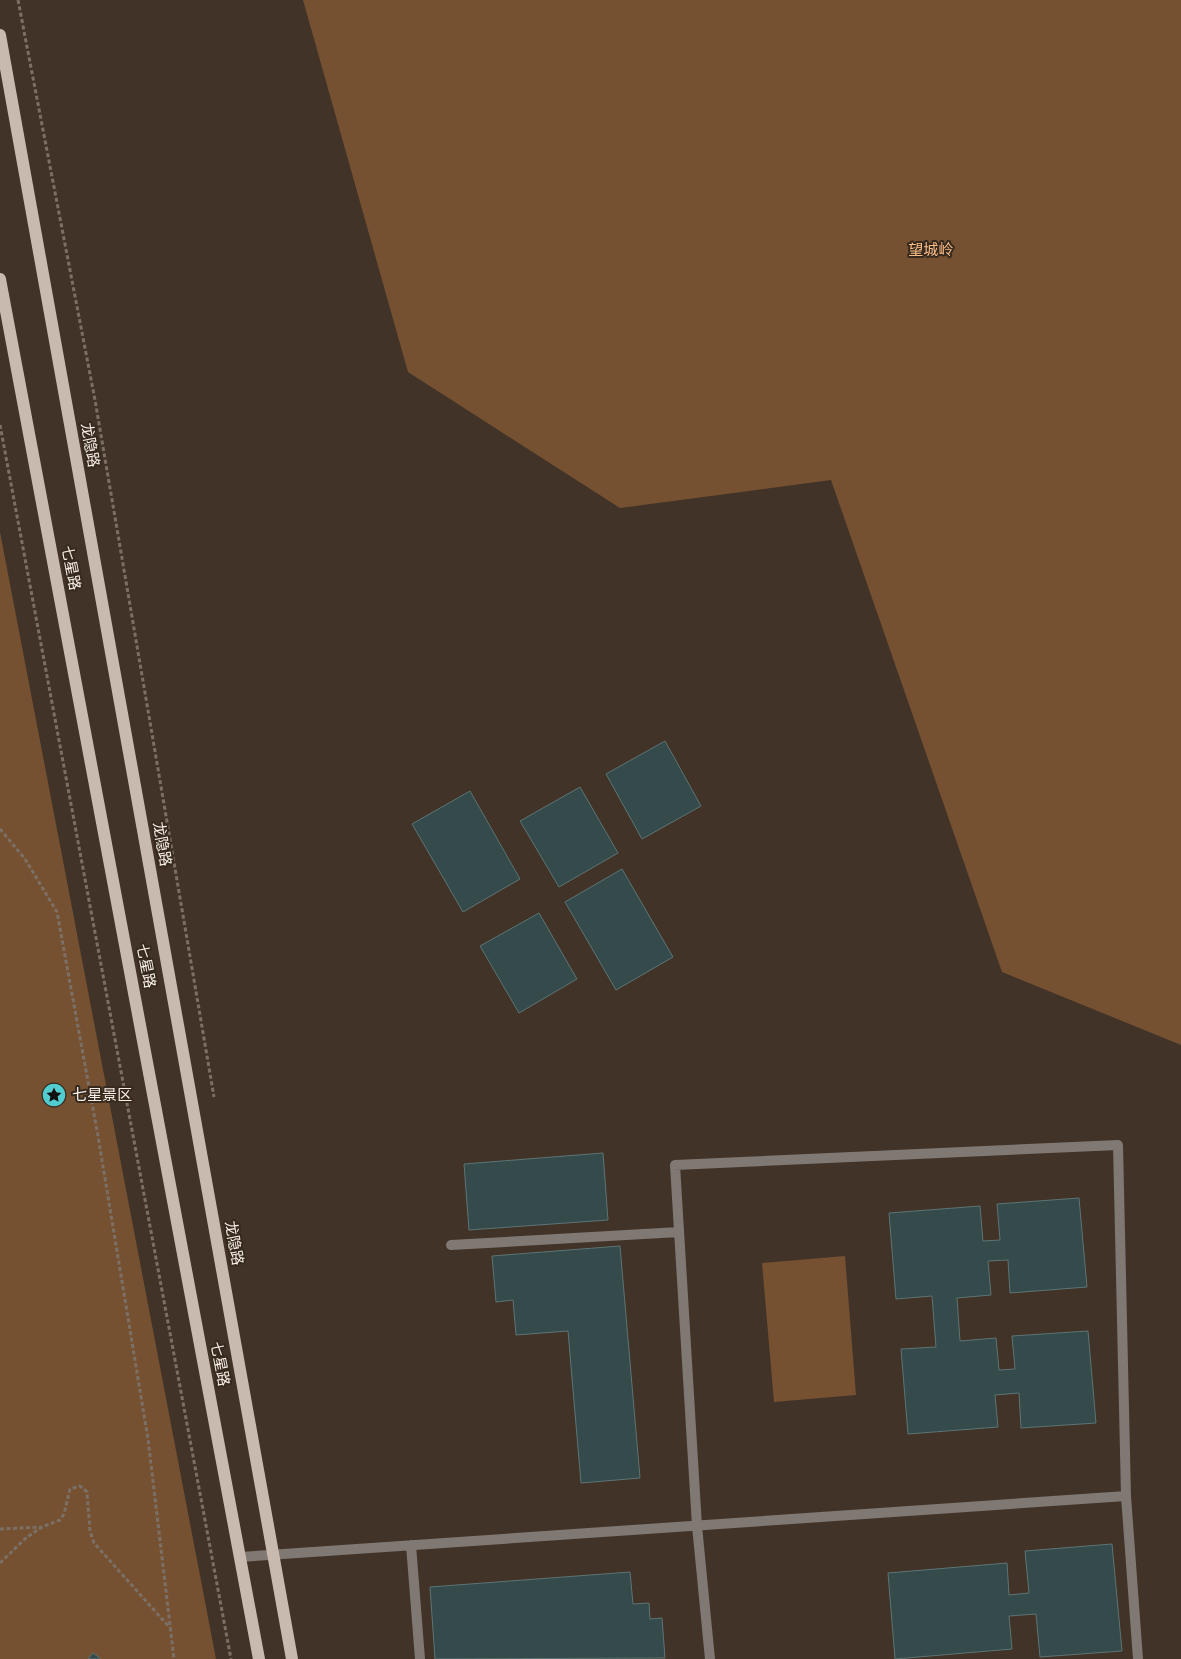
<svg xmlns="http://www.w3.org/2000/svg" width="1181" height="1659" font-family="'DM Sans','Noto Sans SC',sans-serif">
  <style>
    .green { fill: #755131 }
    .building { fill: #354b4b; stroke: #5d7475 }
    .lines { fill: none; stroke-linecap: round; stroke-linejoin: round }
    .path { stroke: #7c7066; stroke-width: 3; stroke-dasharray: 4 2.5; stroke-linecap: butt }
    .service { stroke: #7f7873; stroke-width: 10 }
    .primary { stroke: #c8baae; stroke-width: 12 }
    .labels { text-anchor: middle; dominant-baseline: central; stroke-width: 4; stroke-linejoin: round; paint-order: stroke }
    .park-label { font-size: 15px; fill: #fbbe88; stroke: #36291e }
    .street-label { font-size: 15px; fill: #f8efe7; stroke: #36291e }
    .poi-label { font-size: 15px; fill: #f8efe7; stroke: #36291e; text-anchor: start }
  </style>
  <rect width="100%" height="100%" fill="#413328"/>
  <path class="green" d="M303 0H1181V1045L1002 972 831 480 620 508 408 372Z
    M0 532 216 1659H0Z
    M845 1256 856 1395 774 1402 762 1263Z"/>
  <path class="building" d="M665 741 701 806 642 839 606 774Z
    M580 787 618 853 559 887 520 821Z
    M470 791 520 879 463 912 412 824Z
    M622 869 673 957 616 990 565 902Z
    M539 913 577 979 519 1013 480 946Z
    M603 1153 608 1220 469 1230 464 1164Z
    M1079 1198 1087 1287 1010 1293 1008 1260 988 1261 991 1295 957 1298 960 1341 996 1338 999 1370 1015 1369 1012 1336 1088 1331 1096 1423 1021 1428 1019 1393 995 1395 998 1427 908 1434 901 1349 936 1347 932 1296 896 1299 889 1213 980 1206 983 1241 1000 1240 997 1204Z
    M620 1246 640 1478 581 1483 568 1331 516 1335 513 1300 496 1302 492 1256Z
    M1112 1544 1122 1651 1040 1657 1036 1614 1009 1616 1012 1649 895 1659 888 1573 1007 1563 1009 1595 1029 1593 1025 1551Z
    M630 1572 633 1604 649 1603 650 1619 662 1618 665 1658 435 1659 430 1587Z
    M93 1653 101 1659H88Z"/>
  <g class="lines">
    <path class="path" d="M18 0 95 400 214 1097
      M0 425 231 1659
      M0 829 25 859 57 912 98 1136 148 1439 174 1659
      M0 1529 42 1527
      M0 1563 27 1537 42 1527 60 1520 64 1514 70 1489 80 1486 87 1492 90 1531 94 1543 171 1629"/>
    <path class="service" d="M451 1245 679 1232
      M1126 1496 1138 1659
      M411 1545 420 1659
      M240 1557 1126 1496 1118 1145 675 1165 697 1526 710 1659"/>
    <path class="primary" d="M0 35 292 1659
      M0 279 259 1659"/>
  </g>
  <defs>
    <g id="sight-disc" transform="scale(1.25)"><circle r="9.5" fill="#52cdcf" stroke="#36291e"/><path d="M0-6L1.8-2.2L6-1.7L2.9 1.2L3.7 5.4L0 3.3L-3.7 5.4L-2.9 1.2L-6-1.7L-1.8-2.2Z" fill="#111"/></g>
  </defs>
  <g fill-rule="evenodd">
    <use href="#sight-disc" x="54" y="1095"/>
  </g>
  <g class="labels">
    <g class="park-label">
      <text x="931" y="250">望城岭</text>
    </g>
    <g class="street-label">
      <text transform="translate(90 445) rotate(80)">龙隐路</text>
      <text transform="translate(71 568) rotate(79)">七星路</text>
      <text transform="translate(162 844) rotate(80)">龙隐路</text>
      <text transform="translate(146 966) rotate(79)">七星路</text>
      <text transform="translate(234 1243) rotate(80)">龙隐路</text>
      <text transform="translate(220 1364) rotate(79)">七星路</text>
    </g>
    <g class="poi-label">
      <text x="72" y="1095">七星景区</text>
    </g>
  </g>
</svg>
